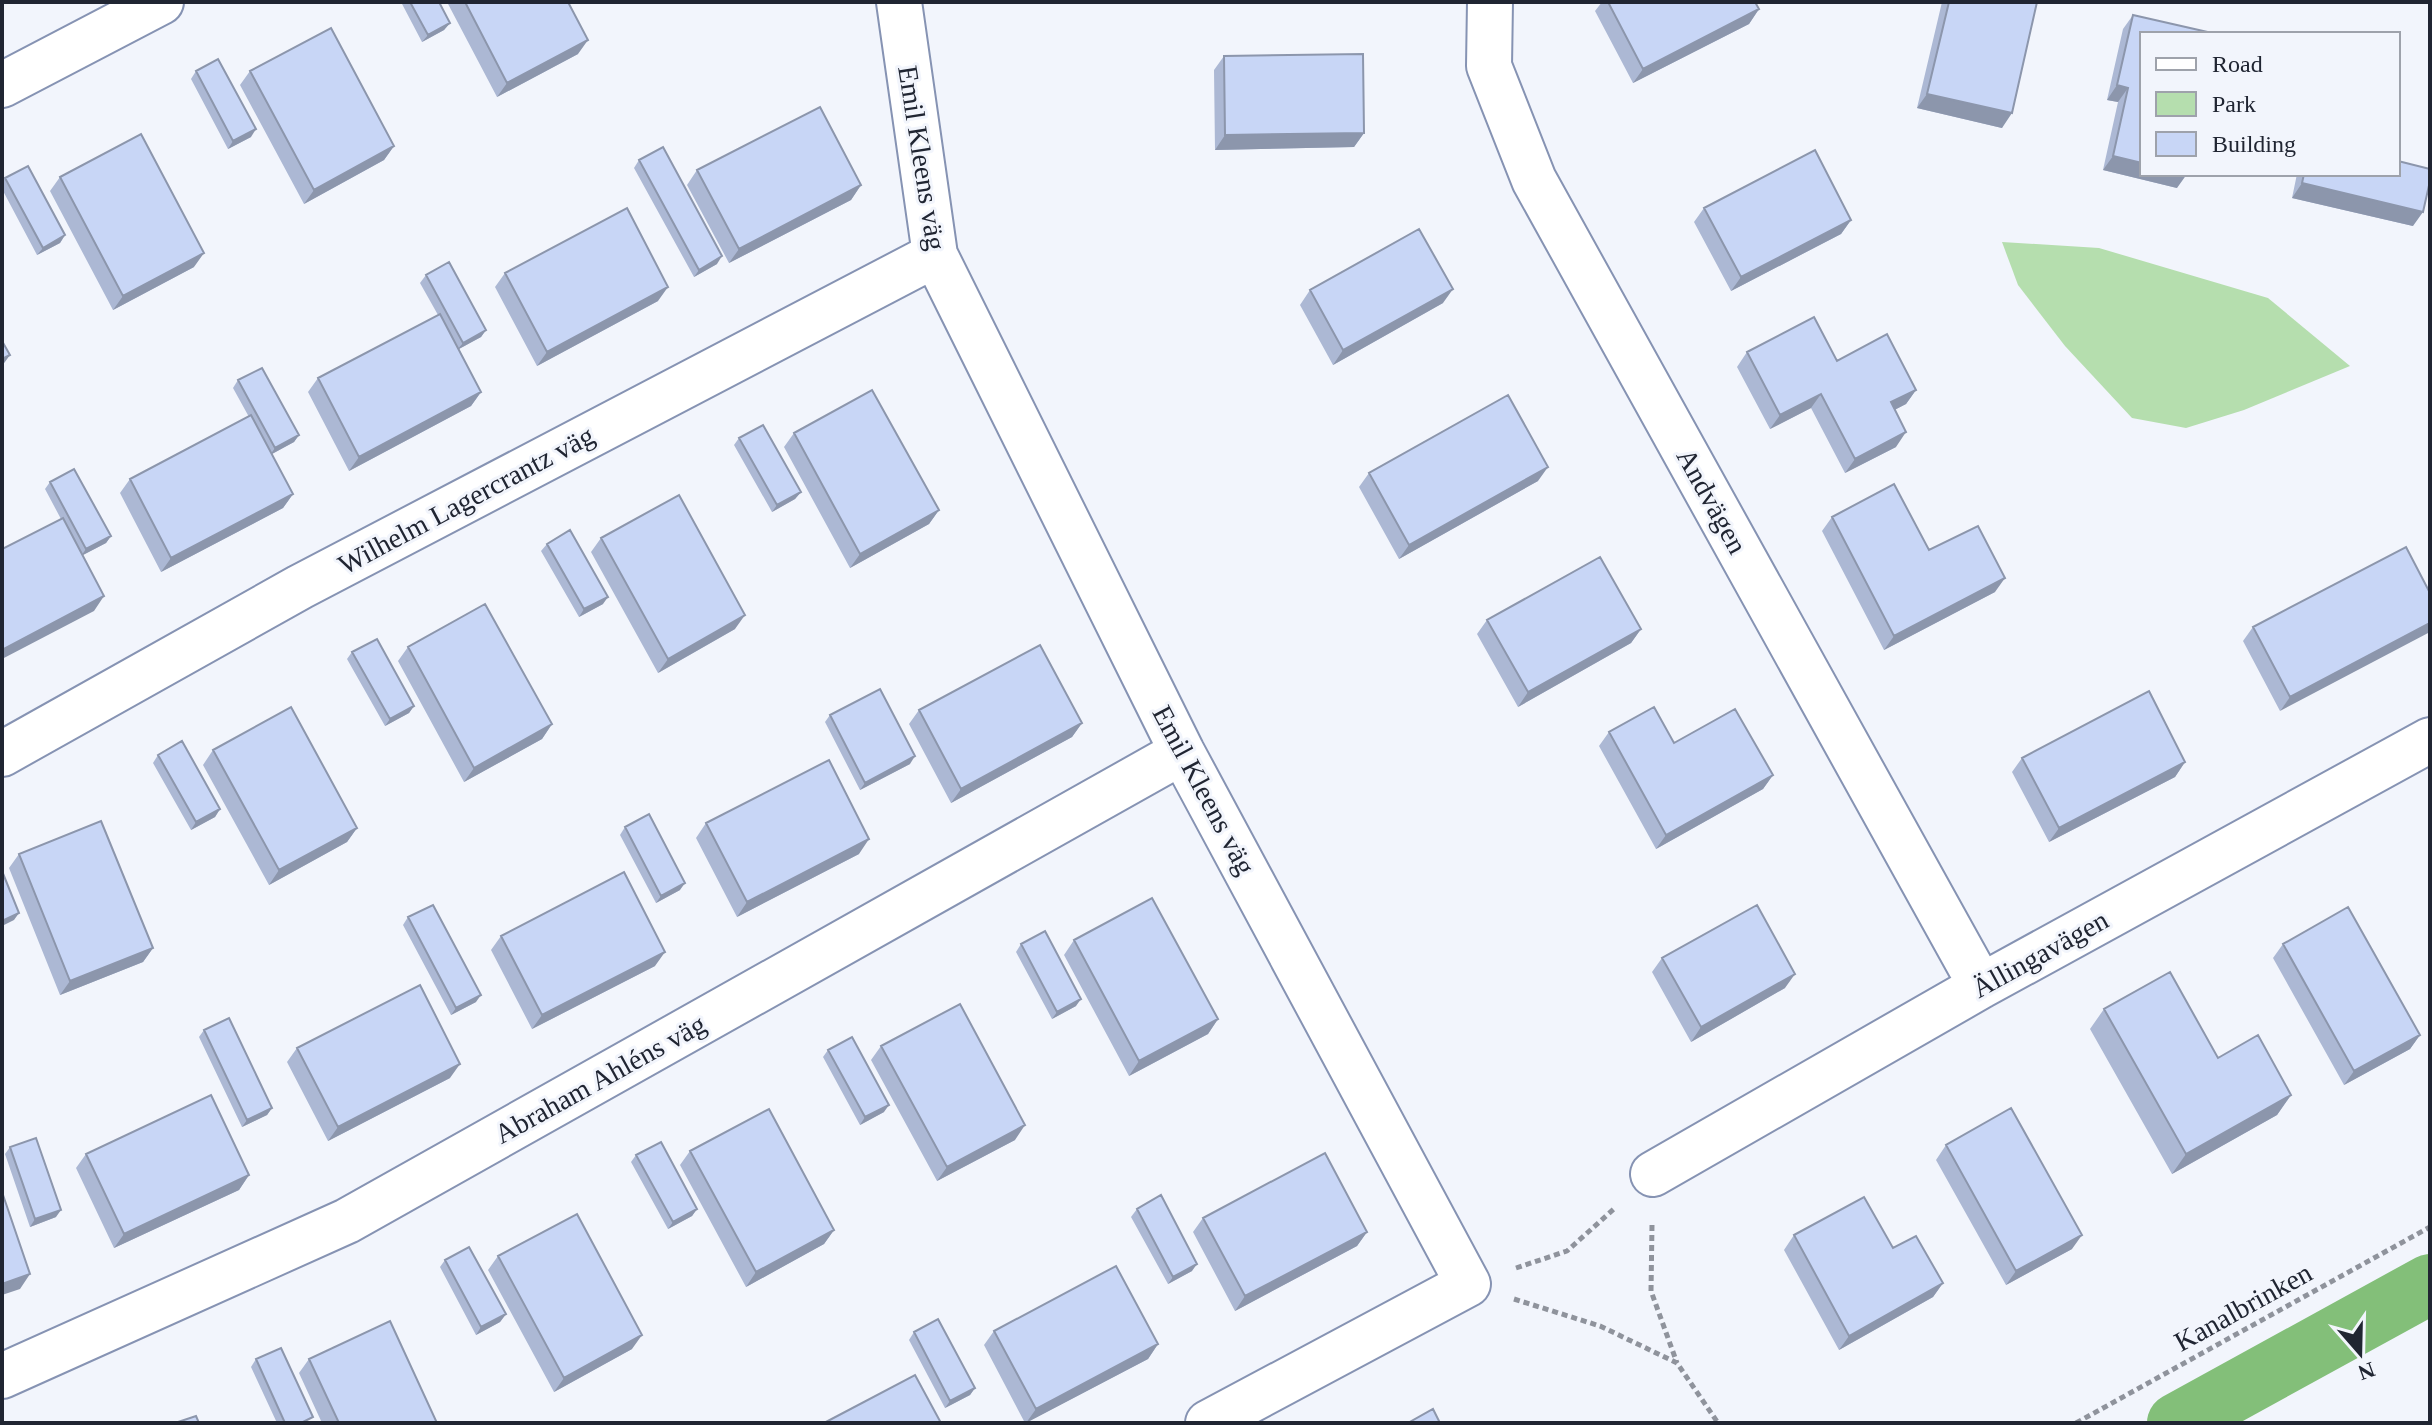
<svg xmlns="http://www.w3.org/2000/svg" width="2432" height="1425" font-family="'Times New Roman',serif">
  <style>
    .green { fill: #b5deae }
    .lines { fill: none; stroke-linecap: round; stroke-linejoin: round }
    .canal { stroke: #83bf79; stroke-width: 60 }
    .street-casing { stroke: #8693b3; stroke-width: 48 }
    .path { stroke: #8f939c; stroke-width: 5; stroke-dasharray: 6 4; stroke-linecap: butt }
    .street { stroke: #fff; stroke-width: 44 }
    .wall { fill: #acb8d4 }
    .shaded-wall { fill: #8c96ac }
    .building { fill: #c8d6f6; stroke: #8c96ac; stroke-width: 2 }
    .labels { text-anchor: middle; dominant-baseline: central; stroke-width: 6; stroke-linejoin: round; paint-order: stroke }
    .street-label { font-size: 28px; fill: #202532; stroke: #f2f5fc }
  </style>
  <rect width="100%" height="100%" fill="#f2f5fc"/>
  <path class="green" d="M2002 242 2099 248 2268 298 2350 366 2244 410 2186 428 2132 418 2065 346 2018 285Z"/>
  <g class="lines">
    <path class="canal" d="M2177 1423 2430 1284"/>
    <g class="street-casing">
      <path id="street" d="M899 2 935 255 1182 752 1468 1284 1208 1423
        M1490 2 1489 66 1534 180 1981 986
        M2 85 161 2
        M2 754 300 587 935 255
        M1653 1174 1981 986 2430 740
        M2 1376 347 1221 1182 752"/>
    </g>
    <path class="path" d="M1652 1225 1651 1291 1677 1363
      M1516 1268 1567 1251 1615 1208
      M1514 1299 1600 1326 1677 1363 1718 1423
      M2076 1423 2430 1227"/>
    <use href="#street" class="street"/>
  </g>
  <path class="wall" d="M401 2H439L450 23 444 30 422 42Z
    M447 2H568L578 54 497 97Z
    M1602 2H1755L1759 9 1749 24 1633 83 1595 11Z
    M1942 2H2037L2002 128 1917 108Z
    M2133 15 2177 188 2103 170 2118 102 2107 100 2123 29Z
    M1224 56 1364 133 1354 147 1215 150 1214 70Z
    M196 71 251 137 228 149 191 79Z
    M250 71 394 146 384 160 304 204 240 85Z
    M639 160 717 264 694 277 634 168Z
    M697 170 861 185 851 200 729 263 687 185Z
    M2297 174H2398L2413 226 2292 198Z
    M60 177 194 267 113 310 50 191Z
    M5 178 65 235 60 243 37 255 2 189V182Z
    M1704 208 1851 220 1841 234 1731 291 1694 222Z
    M505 273 658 301 537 366 495 287Z
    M426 275 486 330 481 337 459 349 481 392 471 406 349 471 308 392 318 378 438 315 420 283Z
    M1310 290 1443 303 1333 365 1300 305Z
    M1747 352 1837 361 1916 390 1906 404 1894 410 1896 447 1845 473 1811 408 1770 429 1737 367Z
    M238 380 299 435 294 442 272 454 293 494 283 508 161 572 120 493 130 479 249 417 233 388Z
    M794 433 939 510 929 524 850 568 784 447Z
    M739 438 801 492 795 499 772 512 734 445Z
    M1369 473 1538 481 1399 559 1359 487Z
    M50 482 111 536 106 543 83 555 94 611 61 519 45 489Z
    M1832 517 1995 592 1884 650 1822 531Z
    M601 538 735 629 658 673 591 552Z
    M547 544 603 604 579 617 541 551Z
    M2406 547 2280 711 2243 641 2253 627Z
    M1487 620 1641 629 1631 643 1518 707 1477 634Z
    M408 647 552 724 542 739 464 782 398 661Z
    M352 652 414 706 409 713 385 726 347 659Z
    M919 710 1082 723 1072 737 951 803 909 724Z
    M830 715 910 764 860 790 825 722Z
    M1609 732 1773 775 1763 789 1656 849 1599 746Z
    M213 750 357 828 347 842 269 885 203 765Z
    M158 755 220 809 215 817 191 830 153 763Z
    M2022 758 2185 762 2175 777 2049 842 2012 772Z
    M706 823 859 854 737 917 696 838Z
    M625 827 680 890 656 903 620 835Z
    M19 854 153 948 143 962 60 995 9 868Z
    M408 917 476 1002 451 1015 403 925Z
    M501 936 655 966 532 1029 491 950Z
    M1074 940 1218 1019 1208 1034 1129 1076 1064 955Z
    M1021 944 1076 1006 1052 1019 1016 952Z
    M2283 944 2420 1035 2410 1049 2344 1085 2273 958Z
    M1662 958 1785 988 1691 1042 1652 972Z
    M2104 1009 2218 1058 2291 1095 2277 1115 2172 1174 2090 1029Z
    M204 1030 272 1108 267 1115 242 1127 199 1037Z
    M881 1046 1015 1140 937 1181 871 1060Z
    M297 1048 450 1078 328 1141 287 1062Z
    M828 1050 884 1112 860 1125 823 1057Z
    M1946 1145 2072 1249 2006 1285 1936 1160Z
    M10 1147 56 1217 30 1227 5 1154Z
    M690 1151 834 1230 824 1244 746 1287 680 1165Z
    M86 1154 249 1175 239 1190 114 1248 76 1168Z
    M636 1155 697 1209 692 1216 668 1229 631 1162Z
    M1137 1209 1192 1271 1168 1284 1131 1217Z
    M1203 1218 1367 1232 1357 1246 1235 1311 1193 1232Z
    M1794 1235 1893 1248 1943 1283 1933 1297 1839 1350 1784 1250Z
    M498 1256 632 1349 554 1392 488 1270Z
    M445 1260 506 1314 500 1322 476 1335 440 1267Z
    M994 1331 1158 1344 1148 1359 1025 1423 984 1345Z
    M914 1332 975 1388 970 1395 945 1408 909 1340Z
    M256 1359 309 1423H277L251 1367Z
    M309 1359 437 1423H322L299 1373Z"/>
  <path class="shaded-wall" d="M1759 9 1749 24 1633 83 1643 69Z
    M450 23 444 30 422 42 428 35Z
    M588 40 578 54 497 97 507 83Z
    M2117 85 2128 88 2118 102 2107 100Z
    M1927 94 2012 113 2002 128 1917 108Z
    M256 129 251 137 228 149 233 141Z
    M1364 133 1354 147 1215 150 1225 135Z
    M394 146 384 160 304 204 314 190Z
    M2113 156 2142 163V174H2187L2177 188 2103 170Z
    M2302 183 2423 212 2413 226 2292 198Z
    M861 185 851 200 729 263 739 249Z
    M1851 220 1841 234 1731 291 1741 277Z
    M65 235 60 243 37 255 43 248Z
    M204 253 194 267 113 310 123 296Z
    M722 256 717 264 694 277 699 270Z
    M668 287 658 301 537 366 547 352Z
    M1453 289 1443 303 1333 365 1343 350Z
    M486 330 481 337 457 350 463 343Z
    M10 355 2 366V359Z
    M1916 390 1906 404 1881 417 1891 402Z
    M481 392 471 406 349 471 359 457Z
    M1821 394 1811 408 1770 429 1780 415Z
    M1906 432 1896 447 1845 473 1855 459Z
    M299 435 294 442 270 455 275 448Z
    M1548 467 1538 481 1399 559 1409 545Z
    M801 492 795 499 772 512 777 505Z
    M293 494 283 508 161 572 171 558Z
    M939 510 929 524 850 568 860 554Z
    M111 536 106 543 81 556 86 549Z
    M2005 578 1995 592 1884 650 1894 636Z
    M104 596 94 611 2 659V650Z
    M608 597 603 604 579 617 584 609Z
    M745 615 735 629 658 673 668 659Z
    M2430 623V632L2280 711 2290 697Z
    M1641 629 1631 643 1518 707 1528 692Z
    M414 706 409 713 385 726 390 719Z
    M1082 723 1072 737 951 803 961 789Z
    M552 724 542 739 464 782 474 768Z
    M915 756 910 764 860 790 865 783Z
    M2185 762 2175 777 2049 842 2059 828Z
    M1773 775 1763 789 1656 849 1666 835Z
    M220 809 215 817 191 830 196 822Z
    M357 828 347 842 269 885 279 870Z
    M869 839 859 854 737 917 747 902Z
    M685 883 680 890 656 903 661 896Z
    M19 913 14 920 2 926V921Z
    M153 948 143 962 60 995 70 981Z
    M665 952 655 966 532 1029 542 1015Z
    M1795 974 1785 988 1691 1042 1701 1027Z
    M481 995 476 1002 451 1015 456 1008Z
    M1081 999 1076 1006 1052 1019 1057 1012Z
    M1218 1019 1208 1034 1129 1076 1139 1061Z
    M2420 1035 2410 1049 2344 1085 2354 1071Z
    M460 1064 450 1078 328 1141 338 1127Z
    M2291 1095 2277 1115 2172 1174 2186 1154Z
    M889 1105 884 1112 860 1125 865 1117Z
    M272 1108 267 1115 242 1127 247 1120Z
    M1025 1125 1015 1140 937 1181 947 1167Z
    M249 1175 239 1190 114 1248 124 1234Z
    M697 1209 692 1216 668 1229 673 1222Z
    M61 1210 56 1217 30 1227 35 1219Z
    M834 1230 824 1244 746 1287 756 1272Z
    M1367 1232 1357 1246 1235 1311 1245 1296Z
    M2082 1235 2072 1249 2006 1285 2016 1271Z
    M1197 1264 1192 1271 1168 1284 1173 1277Z
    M30 1274 20 1289 2 1295V1284Z
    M1943 1283 1933 1297 1839 1350 1849 1336Z
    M506 1314 500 1322 476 1335 481 1327Z
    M642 1335 632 1349 554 1392 564 1378Z
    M1158 1344 1148 1359 1026 1423 1036 1409Z
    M975 1388 970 1395 945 1408 950 1401Z"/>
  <path class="building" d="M410 2H439L450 23 428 35Z
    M465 2H568L588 40 507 83Z
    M1608 2H1755L1759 9 1643 69Z
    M1949 2H2037L2012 113 1927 94Z
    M2133 15 2212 33 2142 34V163L2113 156 2128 88 2117 85Z
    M331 28 394 146 314 190 250 71Z
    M1363 54 1364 133 1225 135 1224 56Z
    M218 59 256 129 233 141 196 71Z
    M820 107 861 185 739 249 697 170Z
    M141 134 204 253 123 296 60 177Z
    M663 147 722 256 699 270 639 160Z
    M1815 150 1851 220 1741 277 1704 208Z
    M2398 161 2430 169V181L2423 212 2302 183 2304 174H2398Z
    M28 166 65 235 43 248 5 178Z
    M627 208 668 287 547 352 505 273Z
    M1419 229 1453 289 1343 350 1310 290Z
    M449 262 486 330 463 343 426 275Z
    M440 314 481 392 359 457 318 378Z
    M1814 317 1837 361 1887 334 1916 390 1891 402 1906 432 1855 459 1821 394 1780 415 1747 352Z
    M2 341 10 355 2 359Z
    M262 368 299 435 275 448 238 380Z
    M872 390 939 510 860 554 794 433Z
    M1508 395 1548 467 1409 545 1369 473Z
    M251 415 293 494 171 558 130 479Z
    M763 425 801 492 777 505 739 438Z
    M74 469 111 536 86 549 50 482Z
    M1894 484 1929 550 1978 526 2005 578 1894 636 1832 517Z
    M679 495 745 615 668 659 601 538Z
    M63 518 104 596 2 650V549Z
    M570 530 608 597 584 609 547 544Z
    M2406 547 2430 593V623L2290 697 2253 627Z
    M1600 557 1641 629 1528 692 1487 620Z
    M485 604 552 724 474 768 408 647Z
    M377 639 414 706 390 719 352 652Z
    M1040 645 1082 723 961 789 919 710Z
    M880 689 915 756 865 783 830 715Z
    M2149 691 2185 762 2059 828 2022 758Z
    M291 707 357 828 279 870 213 750Z
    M1654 707 1674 743 1735 709 1773 775 1666 835 1609 732Z
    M182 741 220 809 196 822 158 755Z
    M829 760 869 839 747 902 706 823Z
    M649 814 685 883 661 896 625 827Z
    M101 821 153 948 70 981 19 854Z
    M2 871 19 913 2 921Z
    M624 872 665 952 542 1015 501 936Z
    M1152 898 1218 1019 1139 1061 1074 940Z
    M433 905 481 995 456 1008 408 917Z
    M1757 905 1795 974 1701 1027 1662 958Z
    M2348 907 2420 1035 2354 1071 2283 944Z
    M1045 931 1081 999 1057 1012 1021 944Z
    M2170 972 2218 1058 2258 1035 2291 1095 2186 1154 2104 1009Z
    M420 985 460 1064 338 1127 297 1048Z
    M960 1004 1025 1125 947 1167 881 1046Z
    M229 1018 272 1108 247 1120 204 1030Z
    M852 1037 889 1105 865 1117 828 1050Z
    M211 1095 249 1175 124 1234 86 1154Z
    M2011 1108 2082 1235 2016 1271 1946 1145Z
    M769 1109 834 1230 756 1272 690 1151Z
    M36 1138 61 1210 35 1219 10 1147Z
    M661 1142 697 1209 673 1222 636 1155Z
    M1325 1153 1367 1232 1245 1296 1203 1218Z
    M2 1192 30 1274 2 1284Z
    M1161 1195 1197 1264 1173 1277 1137 1209Z
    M1864 1197 1893 1248 1916 1236 1943 1283 1849 1336 1794 1235Z
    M577 1214 642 1335 564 1378 498 1256Z
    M469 1247 506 1314 481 1327 445 1260Z
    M1116 1266 1158 1344 1036 1409 994 1331Z
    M938 1319 975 1388 950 1401 914 1332Z
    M390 1321 437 1423H339L309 1359Z
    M281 1348 313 1417 301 1423H285L256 1359Z
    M915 1375 941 1423H824Z
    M1433 1409 1440 1423H1408Z
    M196 1416 199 1423H175Z"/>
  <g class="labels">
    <g class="street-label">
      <text transform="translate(922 158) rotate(81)">Emil Kleens väg</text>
      <text transform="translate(466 500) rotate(-28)">Wilhelm Lagercrantz väg</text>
      <text transform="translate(1712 501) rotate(61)">Andvägen</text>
      <text transform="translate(1204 790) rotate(62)">Emil Kleens väg</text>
      <text transform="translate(2040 954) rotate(-29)">Ällingavägen</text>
      <text transform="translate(600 1079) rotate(-29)">Abraham Ahléns väg</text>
      <text transform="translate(2243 1307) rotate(-29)">Kanalbrinken</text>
    </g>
  </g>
  <rect width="2432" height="1425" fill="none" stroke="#202532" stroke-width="8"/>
  <rect x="2140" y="32" width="260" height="144" fill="#f2f5fc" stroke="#9ea2ab" stroke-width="2"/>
  <rect x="2156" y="58" width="40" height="12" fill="#ffffff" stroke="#9ea2ab" stroke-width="2"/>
  <text x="2212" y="72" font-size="24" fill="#202532">Road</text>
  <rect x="2156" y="92" width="40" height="24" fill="#b5deae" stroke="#9ea2ab" stroke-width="2"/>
  <text x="2212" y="112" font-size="24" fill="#202532">Park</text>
  <rect x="2156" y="132" width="40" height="24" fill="#c8d6f6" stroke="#9ea2ab" stroke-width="2"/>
  <text x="2212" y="152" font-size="24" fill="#202532">Building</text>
  <g transform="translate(2360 1353) rotate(160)" stroke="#f2f5fc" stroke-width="6" paint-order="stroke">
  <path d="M0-6L14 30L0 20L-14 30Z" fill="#202532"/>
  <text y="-12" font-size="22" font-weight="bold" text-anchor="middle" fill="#202532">N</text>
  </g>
</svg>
